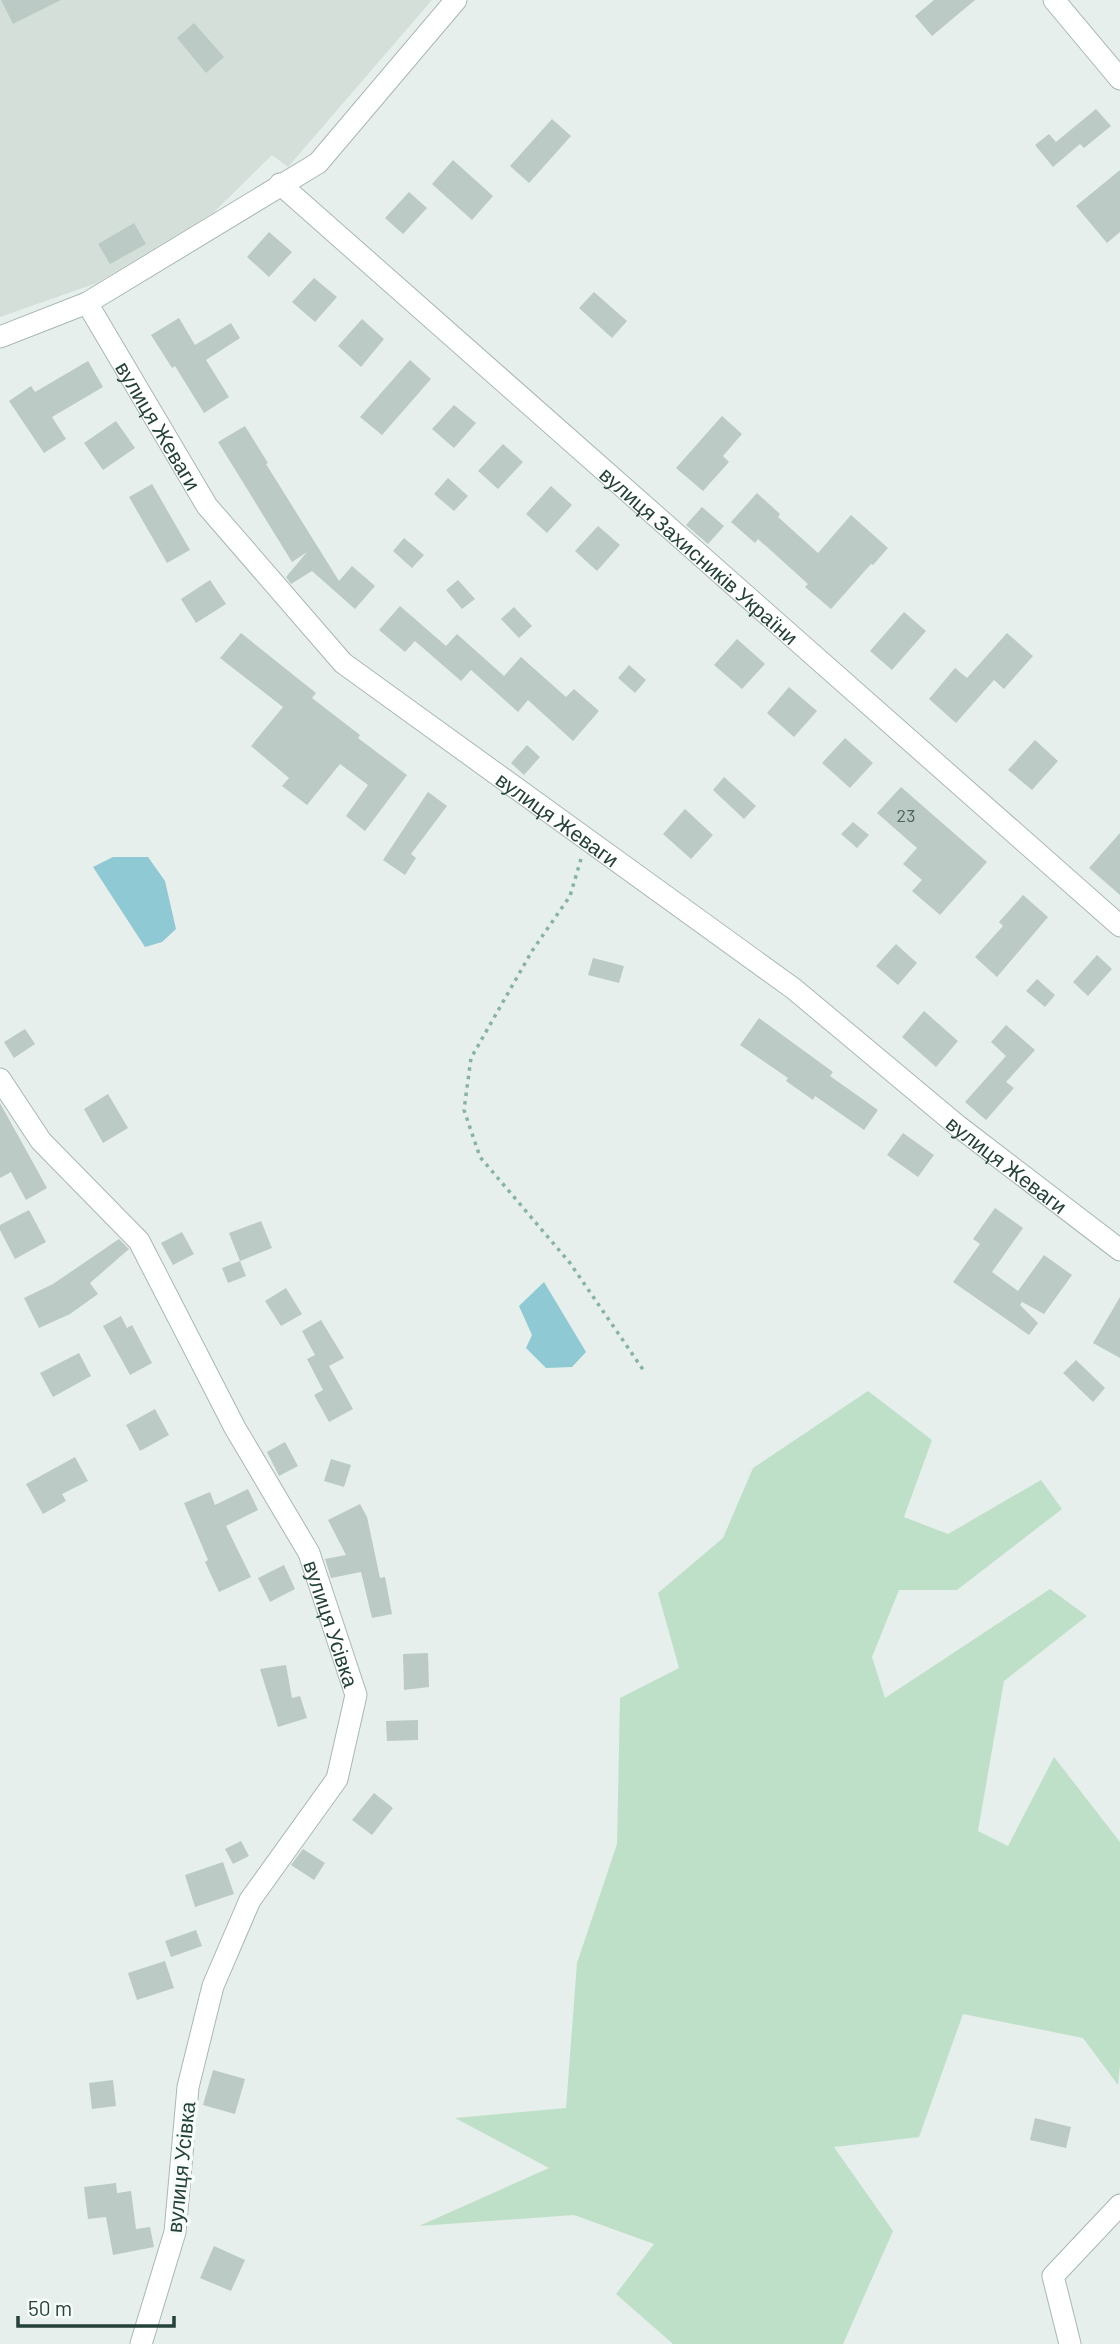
<svg xmlns="http://www.w3.org/2000/svg" width="1120" height="2344" font-family="Barlow,sans-serif">
  <style>
    .built { fill: #d4dfda }
    .green { fill: #bfe0c8 }
    .water { fill: #8ec9d4 }
    .building { fill: #bbcac4 }
    .lines { fill: none; stroke-linecap: round; stroke-linejoin: round }
    .minor-casing { stroke: #a8b8b2; stroke-width: 23 }
    .path { stroke: #86b3a5; stroke-width: 3.5; stroke-dasharray: 3.5 5; stroke-linecap: butt }
    .minor { stroke: #fff; stroke-width: 21 }
    .labels { text-anchor: middle; dominant-baseline: central; stroke-width: 7; stroke-linejoin: round; paint-order: stroke }
    .number-label { font-size: 18px; fill: #4a645c }
    .street-label { font-size: 21px; fill: #24423a; stroke: #f7fbf9 }
  </style>
  <rect width="100%" height="100%" fill="#e6efeb"/>
  <path class="built" d="M0 0H432L288 167 272 155 213 213 97 283 0 317Z"/>
  <path class="green" d="M868 1391 932 1440 904 1517 948 1534 1041 1480 1062 1509 957 1590H899L872 1657 885 1698 1050 1589 1087 1616 1004 1681 978 1831 1008 1846 1054 1757 1120 1842V2065L1118 2085 1083 2038 963 2014 919 2137 834 2147 893 2231 843 2344H673L616 2294 654 2244 574 2215 419 2226 549 2168 455 2118 566 2108 577 1963 617 1844 620 1698 679 1668 658 1593 723 1538 753 1468Z"/>
  <path class="water" d="M113 857H148L165 881 176 929 162 942 145 947 93 867Z
    M544 1282 586 1352 572 1367 546 1368 526 1348 532 1335 519 1306Z"/>
  <path class="building" d="M1 0H61L13 24Z
    M934 0H975L932 36 915 16Z
    M194 23 224 57 206 73 177 38Z
    M1096 109 1111 126 1084 148 1080 144 1053 167 1035 145 1049 134 1056 142Z
    M552 119 571 136 529 183 510 166Z
    M453 160 493 196 472 220 432 184Z
    M1120 170V232L1107 243 1076 206Z
    M409 192 427 208 403 234 385 218Z
    M134 223 146 244 110 264 98 244Z
    M269 232 292 252 269 277 247 257Z
    M314 278 337 297 315 322 292 302Z
    M594 292 627 321 612 338 579 308Z
    M179 318 195 345 231 323 240 338 206 360 229 397 204 413 175 366 172 368 151 335Z
    M362 319 384 339 361 367 338 346Z
    M410 360 431 379 382 435 360 417Z
    M88 361 103 387 52 417 66 439 44 453 9 401 31 386 35 392Z
    M454 405 476 423 454 448 432 429Z
    M722 416 742 434 723 456 729 462 703 491 676 468Z
    M116 421 135 448 103 470 84 443Z
    M245 426 268 463 266 464 339 581 352 566 375 586 355 609 312 571 291 584 286 577 307 552 292 562 218 442Z
    M503 444 523 462 498 489 478 471Z
    M448 478 468 496 454 511 434 494Z
    M152 484 190 550 167 563 129 497Z
    M551 486 572 505 547 533 526 514Z
    M757 493 780 514 778 517 818 553 851 515 888 548 873 565 871 564 831 609 805 587 808 584 758 539 755 543 731 522Z
    M702 507 724 526 708 544 686 525Z
    M598 526 620 545 597 571 575 551Z
    M404 538 424 555 412 568 393 551Z
    M210 580 226 604 196 623 181 599Z
    M458 580 475 599 462 609 446 590Z
    M400 606 446 646 457 634 504 676 521 657 566 697 574 689 599 711 573 741 528 700 518 712 471 670 461 681 415 641 405 652 379 630Z
    M514 607 532 626 519 638 501 619Z
    M904 612 926 631 892 670 870 651Z
    M241 633 316 693 312 698 360 735 358 738 407 775 365 831 346 816 368 785 340 764 307 805 282 786 289 778 251 746 283 707 220 658Z
    M1007 633 1033 656 1004 689 994 680 956 723 929 699 955 668 967 678Z
    M737 639 765 664 742 689 714 665Z
    M629 665 646 680 635 693 618 678Z
    M789 687 817 711 794 737 767 713Z
    M845 738 873 763 850 788 822 763Z
    M1035 740 1058 761 1032 790 1008 770Z
    M527 745 540 757 524 775 511 763Z
    M724 777 756 806 744 819 713 790Z
    M901 787 987 862 940 915 912 891 922 880 903 864 917 848 877 813Z
    M428 792 447 806 411 854 416 858 405 875 383 860Z
    M685 809 713 835 691 859 663 834Z
    M853 822 869 835 857 848 841 834Z
    M1120 833V895L1089 868Z
    M1023 895 1048 917 997 977 975 957 1003 926 999 922Z
    M896 944 917 963 898 985 876 966Z
    M1097 955 1112 969 1088 996 1073 982Z
    M593 958 624 966 619 983 588 975Z
    M1037 979 1055 995 1045 1007 1026 991Z
    M924 1011 958 1041 936 1067 902 1037Z
    M759 1018 833 1072 830 1076 878 1110 864 1130 815 1096 813 1100 786 1081 788 1078 740 1045Z
    M1006 1025 1035 1050 1006 1082 1014 1088 986 1120 965 1102 1006 1056 991 1042Z
    M25 1029 35 1044 14 1058 4 1042Z
    M108 1094 128 1128 103 1143 84 1109Z
    M0 1103 47 1188 26 1200 11 1172 0 1178Z
    M903 1133 934 1155 918 1177 887 1155Z
    M995 1208 1023 1228 992 1272 1018 1291 1044 1255 1072 1275 1044 1314 1022 1302 1020 1305 1038 1323 1029 1335 953 1282 980 1244 973 1239Z
    M29 1210 46 1242 15 1259 0 1230V1225Z
    M261 1221 272 1248 240 1261 229 1233Z
    M182 1232 194 1254 173 1265 161 1243Z
    M119 1239 129 1249 90 1283 98 1294 70 1314 39 1328 24 1298 53 1284Z
    M240 1261 246 1276 228 1283 222 1268Z
    M286 1288 302 1314 281 1326 265 1301Z
    M1120 1297V1358L1093 1343Z
    M121 1316 127 1328 132 1325 152 1363 130 1375 103 1326Z
    M321 1320 344 1358 329 1366 353 1409 329 1422 314 1395 323 1390 307 1359 315 1355 302 1331Z
    M79 1353 91 1376 53 1397 40 1373Z
    M1076 1360 1105 1388 1093 1402 1063 1373Z
    M155 1409 169 1435 140 1451 126 1425Z
    M285 1442 298 1466 279 1476 267 1452Z
    M75 1457 88 1481 62 1494 66 1501 43 1514 26 1484Z
    M331 1459 351 1465 344 1487 324 1481Z
    M248 1489 258 1510 226 1526 251 1577 219 1592 205 1562 208 1560 184 1503 210 1492 215 1505Z
    M360 1504 367 1517 380 1578 385 1577 392 1614 372 1618 361 1572 331 1578 325 1559 346 1555 328 1520Z
    M284 1565 295 1589 270 1602 258 1578Z
    M428 1653 429 1687 404 1690 403 1654Z
    M286 1665 292 1698 300 1696 307 1718 278 1727 260 1669Z
    M418 1720V1740L387 1741 386 1721Z
    M374 1793 393 1808 372 1835 352 1820Z
    M241 1841 249 1856 233 1864 225 1849Z
    M303 1849 325 1863 314 1880 291 1865Z
    M223 1862 234 1894 195 1907 185 1875Z
    M196 1930 202 1946 171 1957 165 1941Z
    M165 1961 174 1988 137 2000 128 1973Z
    M213 2070 245 2079 235 2114 203 2105Z
    M113 2080 116 2106 92 2109 89 2083Z
    M1035 2118 1071 2127 1066 2148 1030 2140Z
    M116 2183 117 2193 131 2191 136 2229 150 2227 154 2247 113 2255 106 2217 88 2219 84 2187Z
    M214 2246 245 2260 231 2291 200 2278Z"/>
  <g class="lines">
    <g class="minor-casing">
      <g id="minor">
        <path d="M1054 0 1120 79"/>
        <path id="s1" d="M280 184 1120 926"/>
        <path id="s2" d="M87 303 207 506 343 663 794 989 958 1126 1120 1250"/>
        <path d="M0 337 87 303 318 163 456 0"/>
        <path id="s3" d="M0 1079 41 1141 139 1241 235 1428 309 1553 356 1695 337 1779 250 1900 213 1986 188 2087 175 2232 141 2344"/>
        <path d="M1070 2344 1053 2276 1120 2205"/>
      </g>
    </g>
    <path class="path" d="M581 859 570 896 532 951 471 1058 464 1110 480 1157 570 1263 644 1371"/>
    <use href="#minor" class="minor"/>
  </g>
  <g class="labels">
    <g class="number-label">
      <text x="906" y="815">23</text>
    </g>
    <g class="street-label">
      <text stroke="none"><textPath href="#s2" startOffset="142">вулиця Жеваги</textPath></text>
      <text stroke="none"><textPath href="#s1" startOffset="560">вулиця Захисників України</textPath></text>
      <text stroke="none"><textPath href="#s2" startOffset="709">вулиця Жеваги</textPath></text>
      <text stroke="none"><textPath href="#s2" startOffset="1276">вулиця Жеваги</textPath></text>
      <text stroke="none"><textPath href="#s3" startOffset="644">вулиця Усівка</textPath></text>
      <text transform="translate(180 2167) rotate(-84)">вулиця Усівка</text>
    </g>
  </g>
  <path d="M18 2316v10h156v-10" fill="none" stroke="#24423a" stroke-width="3.5"/>
  <text x="28" y="2316" font-size="21" fill="#24423a" stroke="#f7fbf9" stroke-width="5" paint-order="stroke">50 m</text>
</svg>
